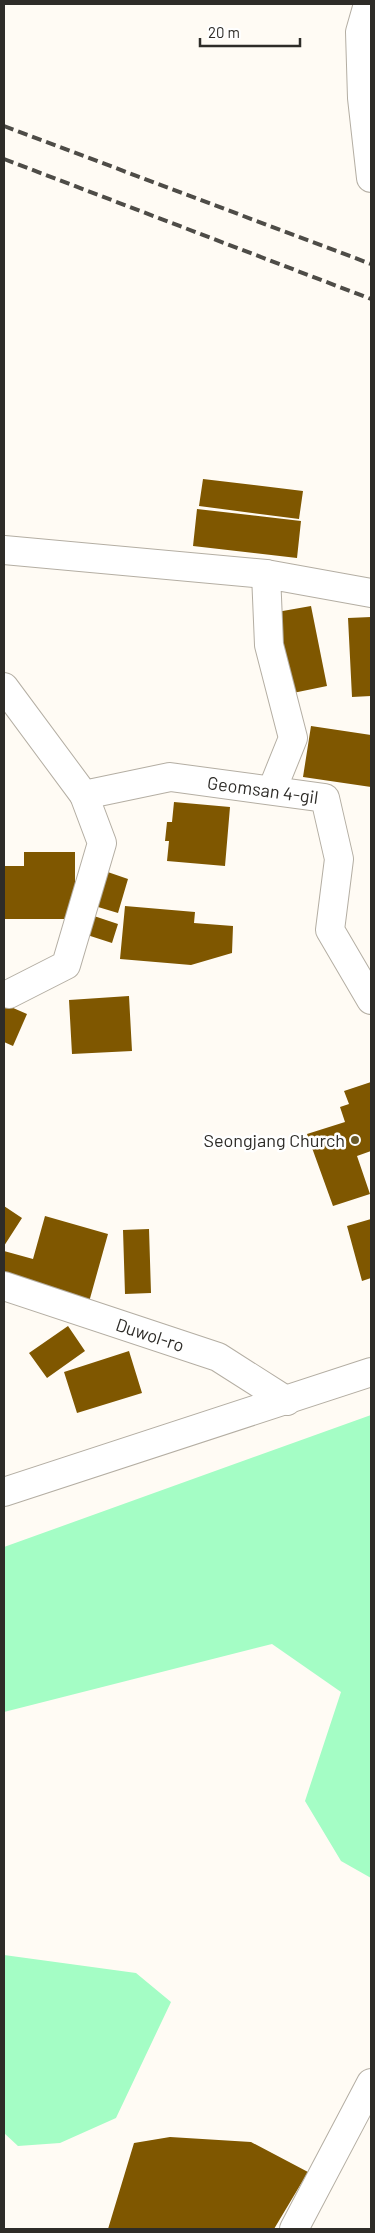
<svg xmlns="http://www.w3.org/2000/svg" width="375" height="2233" font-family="Barlow,sans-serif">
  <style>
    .green { fill: #a4fdc5 }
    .building { fill: #7f5700 }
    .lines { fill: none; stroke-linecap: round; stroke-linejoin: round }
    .minor-casing { stroke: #b4aea3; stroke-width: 30 }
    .minor { stroke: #fff; stroke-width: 28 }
    .rail { stroke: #4e4c47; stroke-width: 4; stroke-dasharray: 10 5; stroke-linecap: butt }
    .poi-dot { fill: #6b5a28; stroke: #fff; stroke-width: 2 }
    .labels { text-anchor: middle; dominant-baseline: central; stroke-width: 5; stroke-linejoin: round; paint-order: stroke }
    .street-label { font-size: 18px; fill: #2e2c28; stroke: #fff }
    .poi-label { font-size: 18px; fill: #2e2c28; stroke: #fff; text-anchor: end }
  </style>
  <rect width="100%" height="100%" fill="#fffbf4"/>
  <path class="green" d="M371 1415V1878L341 1861 305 1801 341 1692 272 1644 4 1712V1547Z
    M4 1955 136 1973 171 2002 116 2118 60 2143 18 2146 4 2133Z"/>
  <path class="building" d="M203 479 303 491 299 519 199 506Z
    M197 509 301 521 297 558 193 546Z
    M311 606 327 686 293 693 277 612Z
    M371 617V696L352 697 348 618Z
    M311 726 371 735V787L303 777Z
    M174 802 230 807 225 866 167 861 169 841H165L167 822H172Z
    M24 852H75V919H5V866H24Z
    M99 869 128 879 118 913 88 904Z
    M125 906 195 912 194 923 233 926 232 953 191 965 120 959Z
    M88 914 118 924 112 943 81 933Z
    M129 996 132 1051 72 1054 69 1000Z
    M4 1004 27 1014 13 1046 4 1042Z
    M371 1082V1151L357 1156 370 1194 333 1206 307 1134 345 1122 340 1107 349 1104 344 1091Z
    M4 1206 22 1218 4 1246Z
    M45 1216 108 1234 89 1302 4 1278V1251L33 1259Z
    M371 1219V1278L362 1281 347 1226Z
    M149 1229 151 1293 125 1294 123 1230Z
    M68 1326 85 1351 47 1378 29 1353Z
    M129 1351 142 1393 77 1413 64 1372Z
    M170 2137 251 2142 308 2172 274 2229H108L134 2143Z"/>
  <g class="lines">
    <g class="minor-casing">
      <g id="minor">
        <path d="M368 4 360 32 362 98 371 178"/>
        <path d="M4 550 266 574"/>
        <path id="s1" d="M4 687 84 795 170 777 325 798 339 859 330 930 371 1000"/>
        <path d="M272 790 293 738 269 645 266 574 371 593"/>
        <path d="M9 994 66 965 102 843 84 795"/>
        <path id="s2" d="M4 1286 218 1357 287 1401"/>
        <path d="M4 1492 371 1372"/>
        <path d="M294 2229 371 2083"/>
      </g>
    </g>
    <use href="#minor" class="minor"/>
    <path class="rail" d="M4 126 371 264
      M4 159 371 299"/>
  </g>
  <circle class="poi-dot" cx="355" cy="1140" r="5"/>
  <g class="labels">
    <g class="street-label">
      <text stroke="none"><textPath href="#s1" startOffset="316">Geomsan 4-gil</textPath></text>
      <text stroke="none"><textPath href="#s2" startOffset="154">Duwol-ro</textPath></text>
    </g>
    <g class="poi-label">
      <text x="345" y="1140">Seongjang Church</text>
    </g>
  </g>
  <rect width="375" height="2233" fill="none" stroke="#2e2c28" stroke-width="10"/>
  <path d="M200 38v8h100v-8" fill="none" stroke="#2e2c28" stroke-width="2.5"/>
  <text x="208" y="38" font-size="15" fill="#2e2c28" stroke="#ffffff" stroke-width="4" paint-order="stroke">20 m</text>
</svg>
